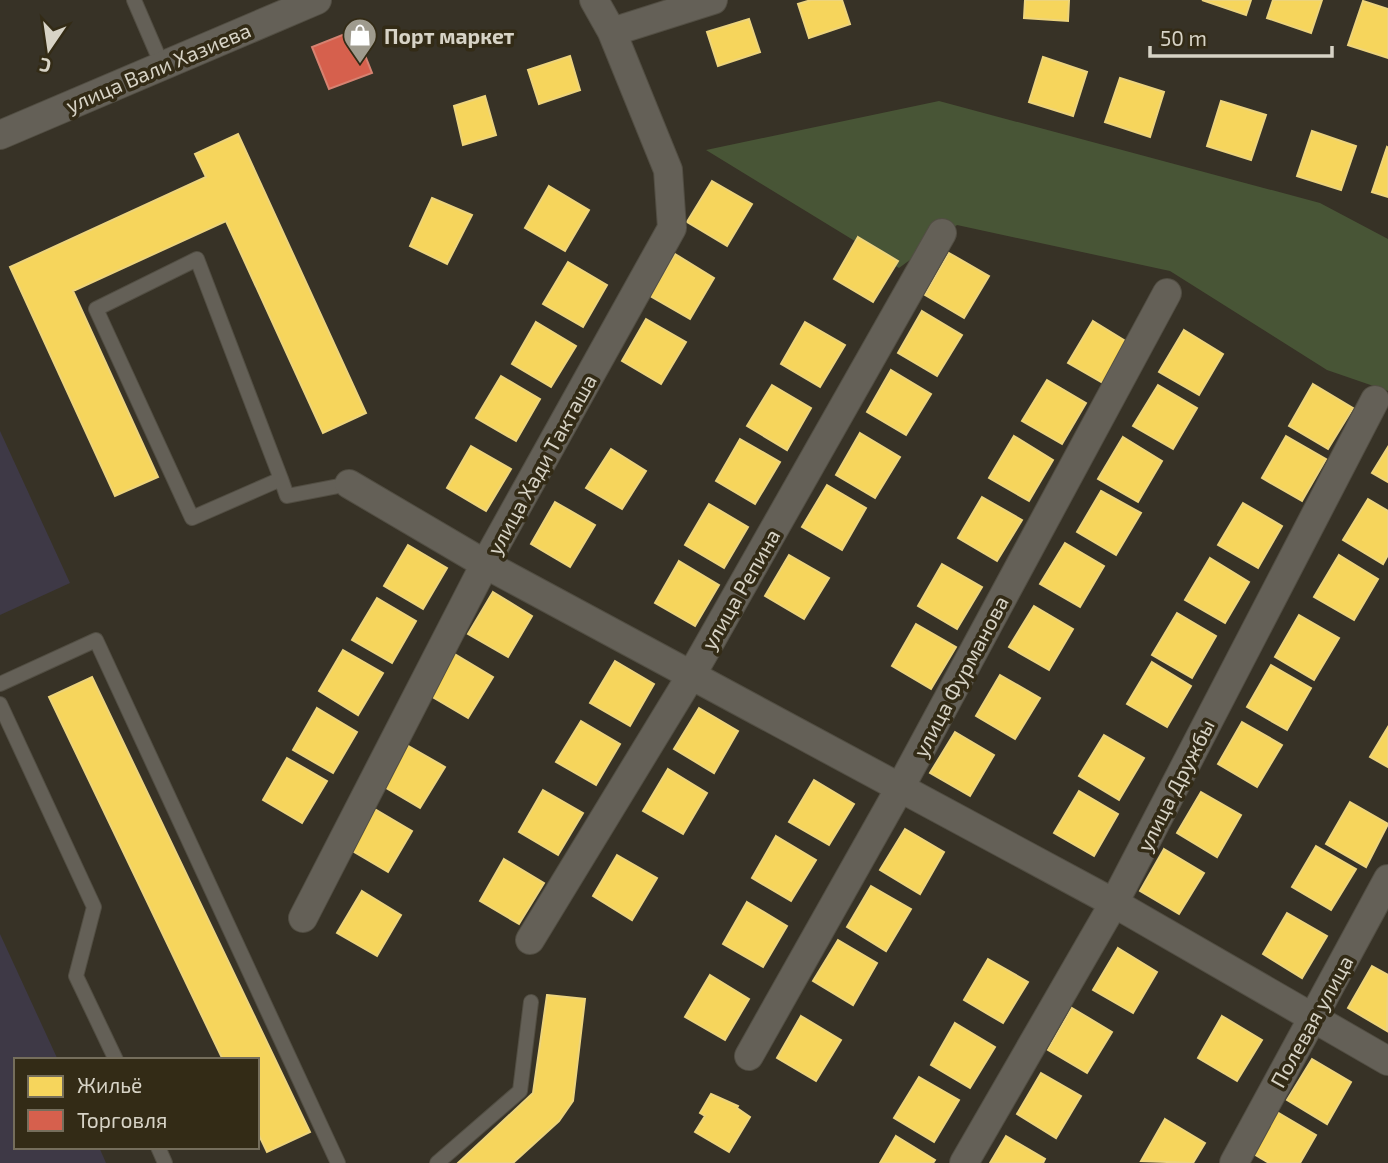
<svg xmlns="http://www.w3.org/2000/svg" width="1388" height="1163" font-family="'Exo 2',sans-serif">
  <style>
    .education { fill: #3e3946 }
    .green { fill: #485536 }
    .homes { fill: #f6d55c; stroke: #edd47c; stroke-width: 2 }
    .shops { fill: #d6604d; stroke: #d68271; stroke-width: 2 }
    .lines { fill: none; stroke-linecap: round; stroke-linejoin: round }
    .lane-casing { stroke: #524e43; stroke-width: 16 }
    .street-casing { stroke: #524e43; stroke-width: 30 }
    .lane { stroke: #646057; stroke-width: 14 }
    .street { stroke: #646057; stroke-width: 28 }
    .labels { text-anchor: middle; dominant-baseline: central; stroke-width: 7; stroke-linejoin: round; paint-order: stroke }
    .poi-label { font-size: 21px; font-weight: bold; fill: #d7d3c6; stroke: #332b16; text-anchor: start }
    .street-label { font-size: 21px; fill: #d7d3c6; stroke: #332b16 }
  </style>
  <rect width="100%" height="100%" fill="#373226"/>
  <path class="education" d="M0 431 70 583 0 615Z
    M0 934 58 1060H16V1147H99L106 1163H0Z"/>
  <path class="green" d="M939 101 1320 203 1388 239V391L1327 370 1170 271 957 225 899 268 706 150Z"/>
  <path class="homes" d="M811 0H842L850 24 809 38 798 4Z
    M1025 0H1069L1068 21 1024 18Z
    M1202 0H1251L1246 15Z
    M1273 0H1322L1311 33 1267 18Z
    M1363 1 1388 9V58L1348 45Z
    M749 19 760 52 718 66 707 32Z
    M570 56 580 90 539 104 528 70Z
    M1043 57 1087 72 1073 116 1029 102Z
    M1120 78 1164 92 1150 137 1105 122Z
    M485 96 496 135 463 145 454 106Z
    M1221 101 1266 115 1251 160 1207 146Z
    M1312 131 1356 146 1341 190 1297 176Z
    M238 134 366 413 323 433 226 221 73 291 158 477 115 496 10 267 206 177 195 154Z
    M1387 147 1388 148V197L1372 192Z
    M712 181 752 204 727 246 687 222Z
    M549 186 589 210 565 251 525 228Z
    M432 198 472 215 447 264 410 246Z
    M858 237 898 261 873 302 834 279Z
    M949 253 989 276 964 318 925 295Z
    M675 254 714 278 690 319 650 296Z
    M568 262 607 285 583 327 543 304Z
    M922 311 962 335 937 376 898 353Z
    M646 319 686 342 661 384 622 361Z
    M1093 321 1132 345 1108 386 1068 363Z
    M536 322 576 346 551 387 512 364Z
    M805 322 845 345 820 387 781 364Z
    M1184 330 1223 354 1199 395 1159 372Z
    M891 370 931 394 906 435 867 412Z
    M501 376 540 399 516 441 476 418Z
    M1047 380 1086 403 1062 444 1022 421Z
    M1313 384 1353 408 1328 449 1289 426Z
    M772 385 811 408 787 450 747 426Z
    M1158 385 1197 408 1173 449 1133 426Z
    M860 433 900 457 875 498 836 475Z
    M1014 436 1053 460 1029 501 989 478Z
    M1286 436 1326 459 1302 501 1262 478Z
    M1123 437 1162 461 1138 502 1098 479Z
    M740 439 780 462 755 504 716 481Z
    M471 446 511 469 486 511 447 488Z
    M1388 447V482L1372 473Z
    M611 449 646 471 622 509 586 488Z
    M827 485 866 508 842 550 802 527Z
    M1101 491 1141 513 1116 555 1077 532Z
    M982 497 1022 520 997 561 958 538Z
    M1368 499 1388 511V555L1383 564 1343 540Z
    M555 502 595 525 570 567 531 544Z
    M1243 503 1282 526 1258 568 1218 545Z
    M709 504 748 527 724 568 685 545Z
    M1065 543 1104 566 1080 607 1040 584Z
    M408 545 447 568 423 609 384 586Z
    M789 555 829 578 804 619 765 596Z
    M1339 555 1378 579 1354 620 1314 597Z
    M1210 558 1249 582 1225 623 1185 600Z
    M679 561 719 585 695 626 655 603Z
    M942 564 982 587 957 629 918 606Z
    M493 592 532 616 508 657 468 634Z
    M377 598 416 621 392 663 352 640Z
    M1034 606 1073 629 1049 670 1009 647Z
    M1177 613 1216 636 1192 678 1152 655Z
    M1299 615 1339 638 1314 680 1275 657Z
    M916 624 956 647 931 689 892 666Z
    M343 650 383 673 358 715 319 691Z
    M453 653 493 677 468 718 429 695Z
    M615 661 654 684 630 726 590 703Z
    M1152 662 1191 686 1167 727 1127 704Z
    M1271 665 1311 688 1287 730 1247 707Z
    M1000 675 1040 698 1015 739 976 716Z
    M92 677 310 1132 267 1152 257 1131V1060H223L49 697Z
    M317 708 357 732 333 773 293 750Z
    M699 708 738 731 714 773 674 749Z
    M581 721 620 744 596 785 556 762Z
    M1242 722 1282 745 1257 787 1218 764Z
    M1388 727V767L1370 757Z
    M955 732 994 755 970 796 930 773Z
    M1104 735 1144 758 1119 800 1079 776Z
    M405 744 445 767 420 808 381 785Z
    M287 758 327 781 302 823 263 800Z
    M668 769 707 793 683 834 643 811Z
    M814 780 854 804 829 845 789 822Z
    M543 790 583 813 558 855 519 832Z
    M1079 791 1118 814 1094 856 1054 833Z
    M1201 792 1241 815 1217 857 1177 833Z
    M1350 802 1388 824 1366 867 1326 844Z
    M373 808 412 831 388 872 349 849Z
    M905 829 944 852 920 894 880 870Z
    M776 836 816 860 791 901 752 878Z
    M1316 846 1356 869 1331 910 1292 887Z
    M1164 849 1204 873 1179 914 1140 891Z
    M617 855 657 878 632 920 593 896Z
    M504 859 544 883 519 924 480 901Z
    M871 886 911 909 886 951 847 927Z
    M362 891 401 915 377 956 337 933Z
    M747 902 787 926 763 967 723 944Z
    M1287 913 1327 936 1302 978 1263 954Z
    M838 940 877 963 853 1005 813 981Z
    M1118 948 1157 972 1133 1013 1093 990Z
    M988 959 1028 982 1003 1023 964 1000Z
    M1372 966 1388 975 1387 1031 1348 1008Z
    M710 975 749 999 725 1040 685 1017Z
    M547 995 585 999 573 1101 559 1121 513 1163H458L533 1093Z
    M1072 1008 1112 1032 1087 1073 1048 1050Z
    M801 1016 841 1040 816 1081 777 1058Z
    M1222 1016 1262 1040 1237 1081 1198 1058Z
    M955 1023 995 1047 970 1088 931 1065Z
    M1312 1059 1351 1082 1327 1124 1287 1100Z
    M1041 1073 1081 1096 1056 1138 1017 1114Z
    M919 1077 959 1100 934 1142 894 1118Z
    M711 1094 738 1106 737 1108 750 1117 729 1152 695 1132 705 1116 700 1113Z
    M1277 1112 1316 1135 1300 1163H1269L1252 1153Z
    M1165 1119 1205 1143 1193 1163 1141 1161Z
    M896 1136 935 1160 933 1163H880Z
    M1006 1136 1045 1159 1043 1163H990Z"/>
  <path class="shops" d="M355 30 372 73 329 89 312 47Z"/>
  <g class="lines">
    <g class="lane-casing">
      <path id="lane" d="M134 0 162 65
        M281 479 192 518 96 309 197 259 281 479 287 496 349 484
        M0 684 96 640 338 1163
        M0 704 94 907 76 976 116 1060
        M158 1147 165 1163
        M437 1163 520 1091 531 1002"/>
    </g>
    <g class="street-casing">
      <path id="street" d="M612 32 713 0
        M0 135 317 0
        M349 484 485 564 1114 903 1388 1061
        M303 918 485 564 672 228 668 170 612 32 594 0
        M530 940 692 674 942 233
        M749 1056 901 786 1167 293
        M964 1163 1114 903 1375 400
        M1234 1163 1388 879"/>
    </g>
    <use href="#lane" class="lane"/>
    <use href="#street" class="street"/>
  </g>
  <defs>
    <g id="shop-pin" transform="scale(1.75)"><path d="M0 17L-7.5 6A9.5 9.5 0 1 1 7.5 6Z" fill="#9f9b8e" stroke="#332b16"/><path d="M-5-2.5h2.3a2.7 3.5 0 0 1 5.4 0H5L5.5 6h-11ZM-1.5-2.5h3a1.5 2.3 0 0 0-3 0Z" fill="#fff"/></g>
  </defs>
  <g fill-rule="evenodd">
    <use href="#shop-pin" x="360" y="35"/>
  </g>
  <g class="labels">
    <g class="poi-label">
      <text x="384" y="35">Порт маркет</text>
    </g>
    <g class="street-label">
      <text transform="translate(158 67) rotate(-23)">улица Вали Хазиева</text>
      <text transform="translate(541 464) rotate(-61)">улица Хади Такташа</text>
      <text transform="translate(740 589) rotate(-60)">улица Репина</text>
      <text transform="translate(960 676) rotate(-62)">улица Фурманова</text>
      <text transform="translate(1175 785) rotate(-63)">улица Дружбы</text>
      <text transform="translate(1311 1021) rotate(-61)">Полевая улица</text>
    </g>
  </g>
  <rect x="14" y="1058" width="245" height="91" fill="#332b16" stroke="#756e5c" stroke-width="2"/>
  <rect x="28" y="1076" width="35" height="21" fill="#f6d55c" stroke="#756e5c" stroke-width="2"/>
  <text x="77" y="1093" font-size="21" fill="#d7d3c6">Жильё</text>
  <rect x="28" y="1110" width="35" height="21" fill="#d6604d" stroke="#756e5c" stroke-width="2"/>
  <text x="77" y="1128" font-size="21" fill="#d7d3c6">Торговля</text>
  <g transform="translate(49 49) rotate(193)" stroke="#332b16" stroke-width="5" paint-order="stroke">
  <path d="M0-5L12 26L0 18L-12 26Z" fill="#d7d3c6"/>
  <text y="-10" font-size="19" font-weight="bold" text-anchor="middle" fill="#d7d3c6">С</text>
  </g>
  <path d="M1150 46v10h182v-10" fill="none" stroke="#d7d3c6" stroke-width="3.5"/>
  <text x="1160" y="46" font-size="21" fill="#d7d3c6" stroke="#332b16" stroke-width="5" paint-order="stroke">50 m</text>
</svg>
